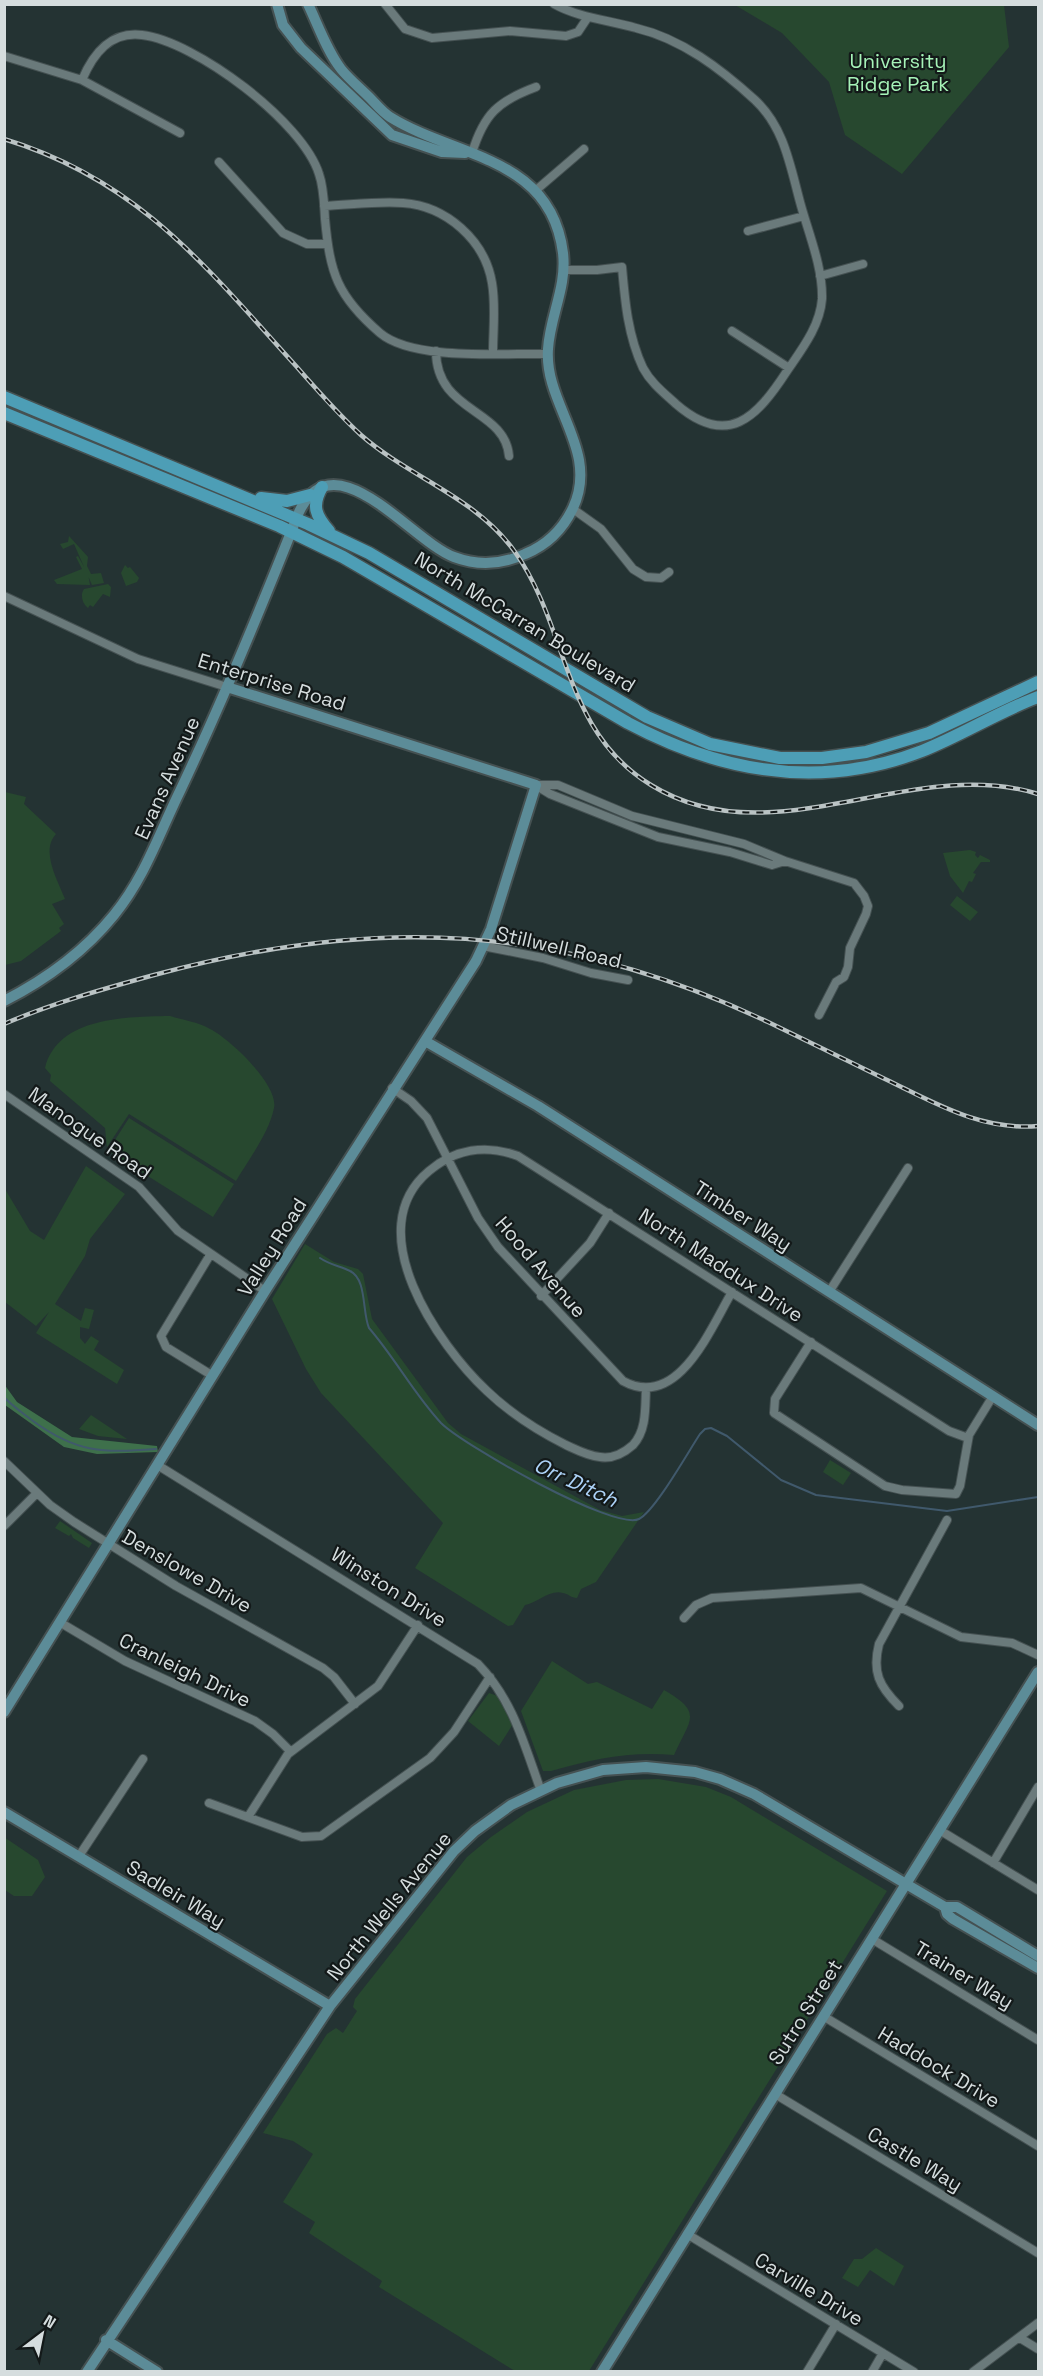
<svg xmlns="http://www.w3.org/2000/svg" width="1043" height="2376" font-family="'Space Grotesk',sans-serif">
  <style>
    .green { fill: #27482f }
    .forest { fill: #3e704b }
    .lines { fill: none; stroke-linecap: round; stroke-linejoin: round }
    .stream { stroke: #40596c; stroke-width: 2 }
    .street-casing { stroke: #455152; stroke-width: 10 }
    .secondary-casing { stroke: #455152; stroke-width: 14 }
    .primary-casing { stroke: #455152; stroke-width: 15 }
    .street { stroke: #6a7a7b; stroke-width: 8 }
    .secondary { stroke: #5c8c98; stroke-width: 10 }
    .primary { stroke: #4d9eb6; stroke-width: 12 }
    .rail-casing { stroke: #bac3c4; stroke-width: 4.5 }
    .rail { stroke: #131919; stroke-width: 2; stroke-dasharray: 7; stroke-linecap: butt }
    .labels { text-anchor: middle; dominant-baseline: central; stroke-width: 4.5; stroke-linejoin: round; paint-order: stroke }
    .park-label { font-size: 20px; fill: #a6f3b8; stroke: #131919 }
    .street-label { font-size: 20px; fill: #d5ddde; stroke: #131919 }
    .water-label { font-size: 21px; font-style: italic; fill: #add3f8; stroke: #131919 }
  </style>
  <rect width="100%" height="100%" fill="#243333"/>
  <path class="green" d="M735 5H1004L1009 47 902 174 845 135 829 82 782 33Z
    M69 536 88 557 87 566 91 574 101 573 104 583 92 585 74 544 63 549 60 544 68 542Z
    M78 556 88 574 90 585 57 584 54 580 82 569 76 557Z
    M125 565 128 568 130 567 139 578 137 582 126 586 121 573Z
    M108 584 111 587 110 597 103 594 93 607 90 605 88 608C82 603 80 595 84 589Z
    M5 792 26 797 24 804 56 834C40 851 58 881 65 899L52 904 64 924 59 928 61 931 21 961 5 965Z
    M970 850 976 852 975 855 978 858 980 855 990 860V862H981L973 873 976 874 972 882 969 881 963 893 950 876 943 853Z
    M957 896 978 912 970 921 950 905Z
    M170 1016C183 1020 198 1022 210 1029 229 1038 279 1085 274 1108 269 1133 249 1159 236 1181L129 1114 107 1147 105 1128 50 1081 51 1075 45 1068C58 1016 128 1017 170 1016Z
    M129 1118 234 1184 213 1217 108 1151Z
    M86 1166 125 1194 90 1239 85 1256 55 1304 81 1321 85 1308 94 1310 89 1329 80 1327V1338L85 1344 91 1336 99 1341 94 1350 124 1370 117 1384 36 1333 49 1312 36 1326 5 1302V1189L30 1231 44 1240Z
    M305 1244 334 1262 358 1269 363 1274 372 1319 448 1423 461 1434 600 1510 622 1516 644 1512 596 1582 581 1589 577 1598C571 1598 569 1594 563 1593 550 1589 537 1603 525 1605L513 1625 508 1626 415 1568 443 1523 321 1393 306 1369 272 1299Z
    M91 1415 127 1439 98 1436 79 1429Z
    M830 1460 851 1473 843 1485 823 1472Z
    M60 1521 92 1543 89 1548 73 1538 71 1534 69 1536 55 1528Z
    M552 1661 588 1684 597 1682 652 1709 664 1690C704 1713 690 1719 674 1755 630 1751 593 1759 551 1771H543L521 1711Z
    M489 1693 498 1696 513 1724 499 1746 468 1721Z
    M658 1779 706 1787 731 1797 887 1891 589 2371H515L379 2287 382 2281 309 2233 315 2222 283 2202 313 2154 293 2141 263 2133 327 2034 336 2028 343 2033 357 2011 353 2007 355 1999 467 1857 491 1837 527 1812 574 1790 626 1780Z
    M4 1837 38 1860 45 1877 32 1896H14L5 1890Z
    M876 2248 904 2266 894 2286 870 2270 858 2287 842 2278 854 2259H862Z"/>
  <path class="forest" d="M4 1384 17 1402 72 1437 157 1446 158 1452 97 1454 64 1447 5 1405Z"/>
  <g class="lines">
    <path class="stream" d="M320 1258C330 1265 340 1266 350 1271 367 1279 362 1312 369 1328 395 1358 414 1394 441 1423 463 1445 614 1531 639 1519 655 1511 688 1452 700 1434L705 1429 711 1428 727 1436 781 1480 816 1495 947 1511 1038 1497
      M4 1397C12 1406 23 1413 33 1421 77 1453 102 1453 156 1449"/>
    <g class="street-casing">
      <path id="street" d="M385 4 405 29 432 38 510 31 566 36 578 32 588 17
        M554 4C579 18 609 20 636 28 682 39 721 69 755 100 784 127 790 165 800 202 808 232 823 267 822 299 820 326 802 349 787 371 757 417 728 449 676 404 664 393 651 383 643 368 628 336 625 302 622 267L597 270H564
        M4 56 82 80 180 133
        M82 80C93 54 110 31 142 35 195 41 303 122 319 174 324 188 324 204 325 219 330 273 337 296 380 333 413 361 503 353 548 354
        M472 153C484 114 498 101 536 87
        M219 162 283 233 307 244H327
        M535 191 584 149
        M324 206C350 205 377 201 403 203 446 206 485 240 492 283 496 306 493 330 493 353
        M748 231 804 216
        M820 276 863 264
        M732 331 789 368
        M436 351C436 413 505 408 509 456
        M573 509 601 529 633 569 646 577 661 578 669 572
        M4 596 138 659 227 687
        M536 785H558L632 816 744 844 785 861 854 883 864 896 868 906 866 914 850 948 848 967 844 977 836 982 819 1015
        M537 786 550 794 658 837 730 852 772 865 785 861
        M483 946 543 958 591 973 628 980
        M392 1088 411 1101 427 1118 478 1218 498 1247 623 1381C678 1411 710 1329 732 1292
        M4 1094 139 1187 178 1231 265 1291
        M210 1255 161 1336 166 1347 213 1376
        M829 1292 908 1168
        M541 1296 590 1243 609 1213
        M811 1342 775 1399 774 1413 885 1486 902 1490 956 1494 960 1486 969 1435 993 1396
        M646 1388C645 1407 647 1430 633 1445 624 1453 612 1459 600 1457 588 1456 577 1450 566 1445 538 1431 510 1413 487 1391 438 1345 358 1230 429 1171 455 1149 486 1144 518 1156L949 1431 968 1438
        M4 1461 50 1505 74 1522 176 1586 323 1668 334 1677 355 1704
        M159 1466 478 1664C513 1700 524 1744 541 1791
        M4 1526 37 1493
        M684 1618 696 1605 712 1598 861 1588 961 1637 1012 1643 1038 1655
        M61 1623 125 1661 255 1721 273 1734 290 1751
        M899 1706C879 1686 872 1672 879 1644L947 1520
        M209 1803 302 1837 321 1836 430 1758 454 1732 490 1677
        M248 1817 288 1754 378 1686 418 1625
        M941 1831 1038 1890
        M79 1856 143 1759
        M993 1863 1038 1787
        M872 1939 1038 2040
        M823 2016 1038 2146
        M775 2094 1038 2253
        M687 2234 914 2372
        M1020 2338 1038 2349
        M807 2372 836 2324
        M872 2372 883 2353
        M973 2372 1038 2323"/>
    </g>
    <g class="secondary-casing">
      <path id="secondary" d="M277 4 283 25 301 48 392 135 442 152 465 153
        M4 1001C47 979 84 952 114 915 145 877 159 834 180 791 223 700 262 606 299 512 335 437 411 541 454 557 478 566 503 564 525 554 547 545 563 529 573 508 600 450 544 405 548 349 550 316 567 287 563 253 551 156 456 158 390 117 382 112 375 103 369 97 360 88 349 79 341 69 327 51 318 25 308 4
        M425 1041 538 1106 1038 1425
        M4 1712 265 1291 476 961 491 929 536 785 227 687
        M4 1812 330 2006
        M945 1907H957L1038 1956
        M106 2340 157 2372
        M87 2372 330 2006 454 1851 475 1831 511 1805 557 1783 603 1770 646 1767 695 1772 720 1779 754 1794 945 1907 947 1914 953 1919 1038 1968
        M602 2372 1038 1672"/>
    </g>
    <g class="primary-casing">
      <path id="primary" d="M4 397 308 524 369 553 647 717 710 744 780 758H822L866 752 929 733 1038 682
        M4 413 279 526 343 557 628 723C722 773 821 790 922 751 962 735 998 712 1038 697
        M322 487C311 506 316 516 329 531
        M261 498 287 501 310 495"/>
    </g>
    <use href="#street" class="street"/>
    <use href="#secondary" class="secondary"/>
    <use href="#primary" class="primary"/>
    <g class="rail-casing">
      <path id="rail" d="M4 139C139 180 206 267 296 366 317 390 338 414 361 435 410 478 476 497 515 552 569 628 562 731 651 785 773 860 910 754 1038 794
        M4 1024C53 1003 103 989 154 975 376 915 558 923 768 1022 807 1041 846 1060 885 1079 935 1103 981 1131 1038 1126"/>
    </g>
    <use href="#rail" class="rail"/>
  </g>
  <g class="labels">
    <g class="park-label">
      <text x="898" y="61">University<tspan x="898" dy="23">Ridge Park</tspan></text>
    </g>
    <g class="street-label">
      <text transform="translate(525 622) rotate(31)">North McCarran Boulevard</text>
      <text transform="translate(272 682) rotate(17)">Enterprise Road</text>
      <text transform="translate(167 778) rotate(-66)">Evans Avenue</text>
      <text transform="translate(559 947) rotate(13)">Stillwell Road</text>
      <text transform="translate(90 1133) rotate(35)">Manogue Road</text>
      <text transform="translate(743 1216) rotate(33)">Timber Way</text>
      <text transform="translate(272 1247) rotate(-58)">Valley Road</text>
      <text transform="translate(721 1265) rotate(33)">North Maddux Drive</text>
      <text transform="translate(541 1267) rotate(49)">Hood Avenue</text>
      <text transform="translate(187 1571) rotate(30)">Denslowe Drive</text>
      <text transform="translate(389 1587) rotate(32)">Winston Drive</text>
      <text transform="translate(185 1670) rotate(26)">Cranleigh Drive</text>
      <text transform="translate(176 1894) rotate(31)">Sadleir Way</text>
      <text transform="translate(389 1906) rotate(-51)">North Wells Avenue</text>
      <text transform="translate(964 1975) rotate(31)">Trainer Way</text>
      <text transform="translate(805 2012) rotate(-58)">Sutro Street</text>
      <text transform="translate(939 2067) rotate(31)">Haddock Drive</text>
      <text transform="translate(915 2159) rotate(31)">Castle Way</text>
      <text transform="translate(809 2289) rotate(31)">Carville Drive</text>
    </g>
    <g class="water-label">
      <text transform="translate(576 1482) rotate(25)">Orr Ditch</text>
    </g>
  </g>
  <rect width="1043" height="2376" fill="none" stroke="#d5ddde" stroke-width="12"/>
  <g transform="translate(42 2334) rotate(32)" stroke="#131919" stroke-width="4.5" paint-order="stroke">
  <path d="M0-4.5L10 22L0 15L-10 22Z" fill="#d5ddde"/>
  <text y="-9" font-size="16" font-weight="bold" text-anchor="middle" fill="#d5ddde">N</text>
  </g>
</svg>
